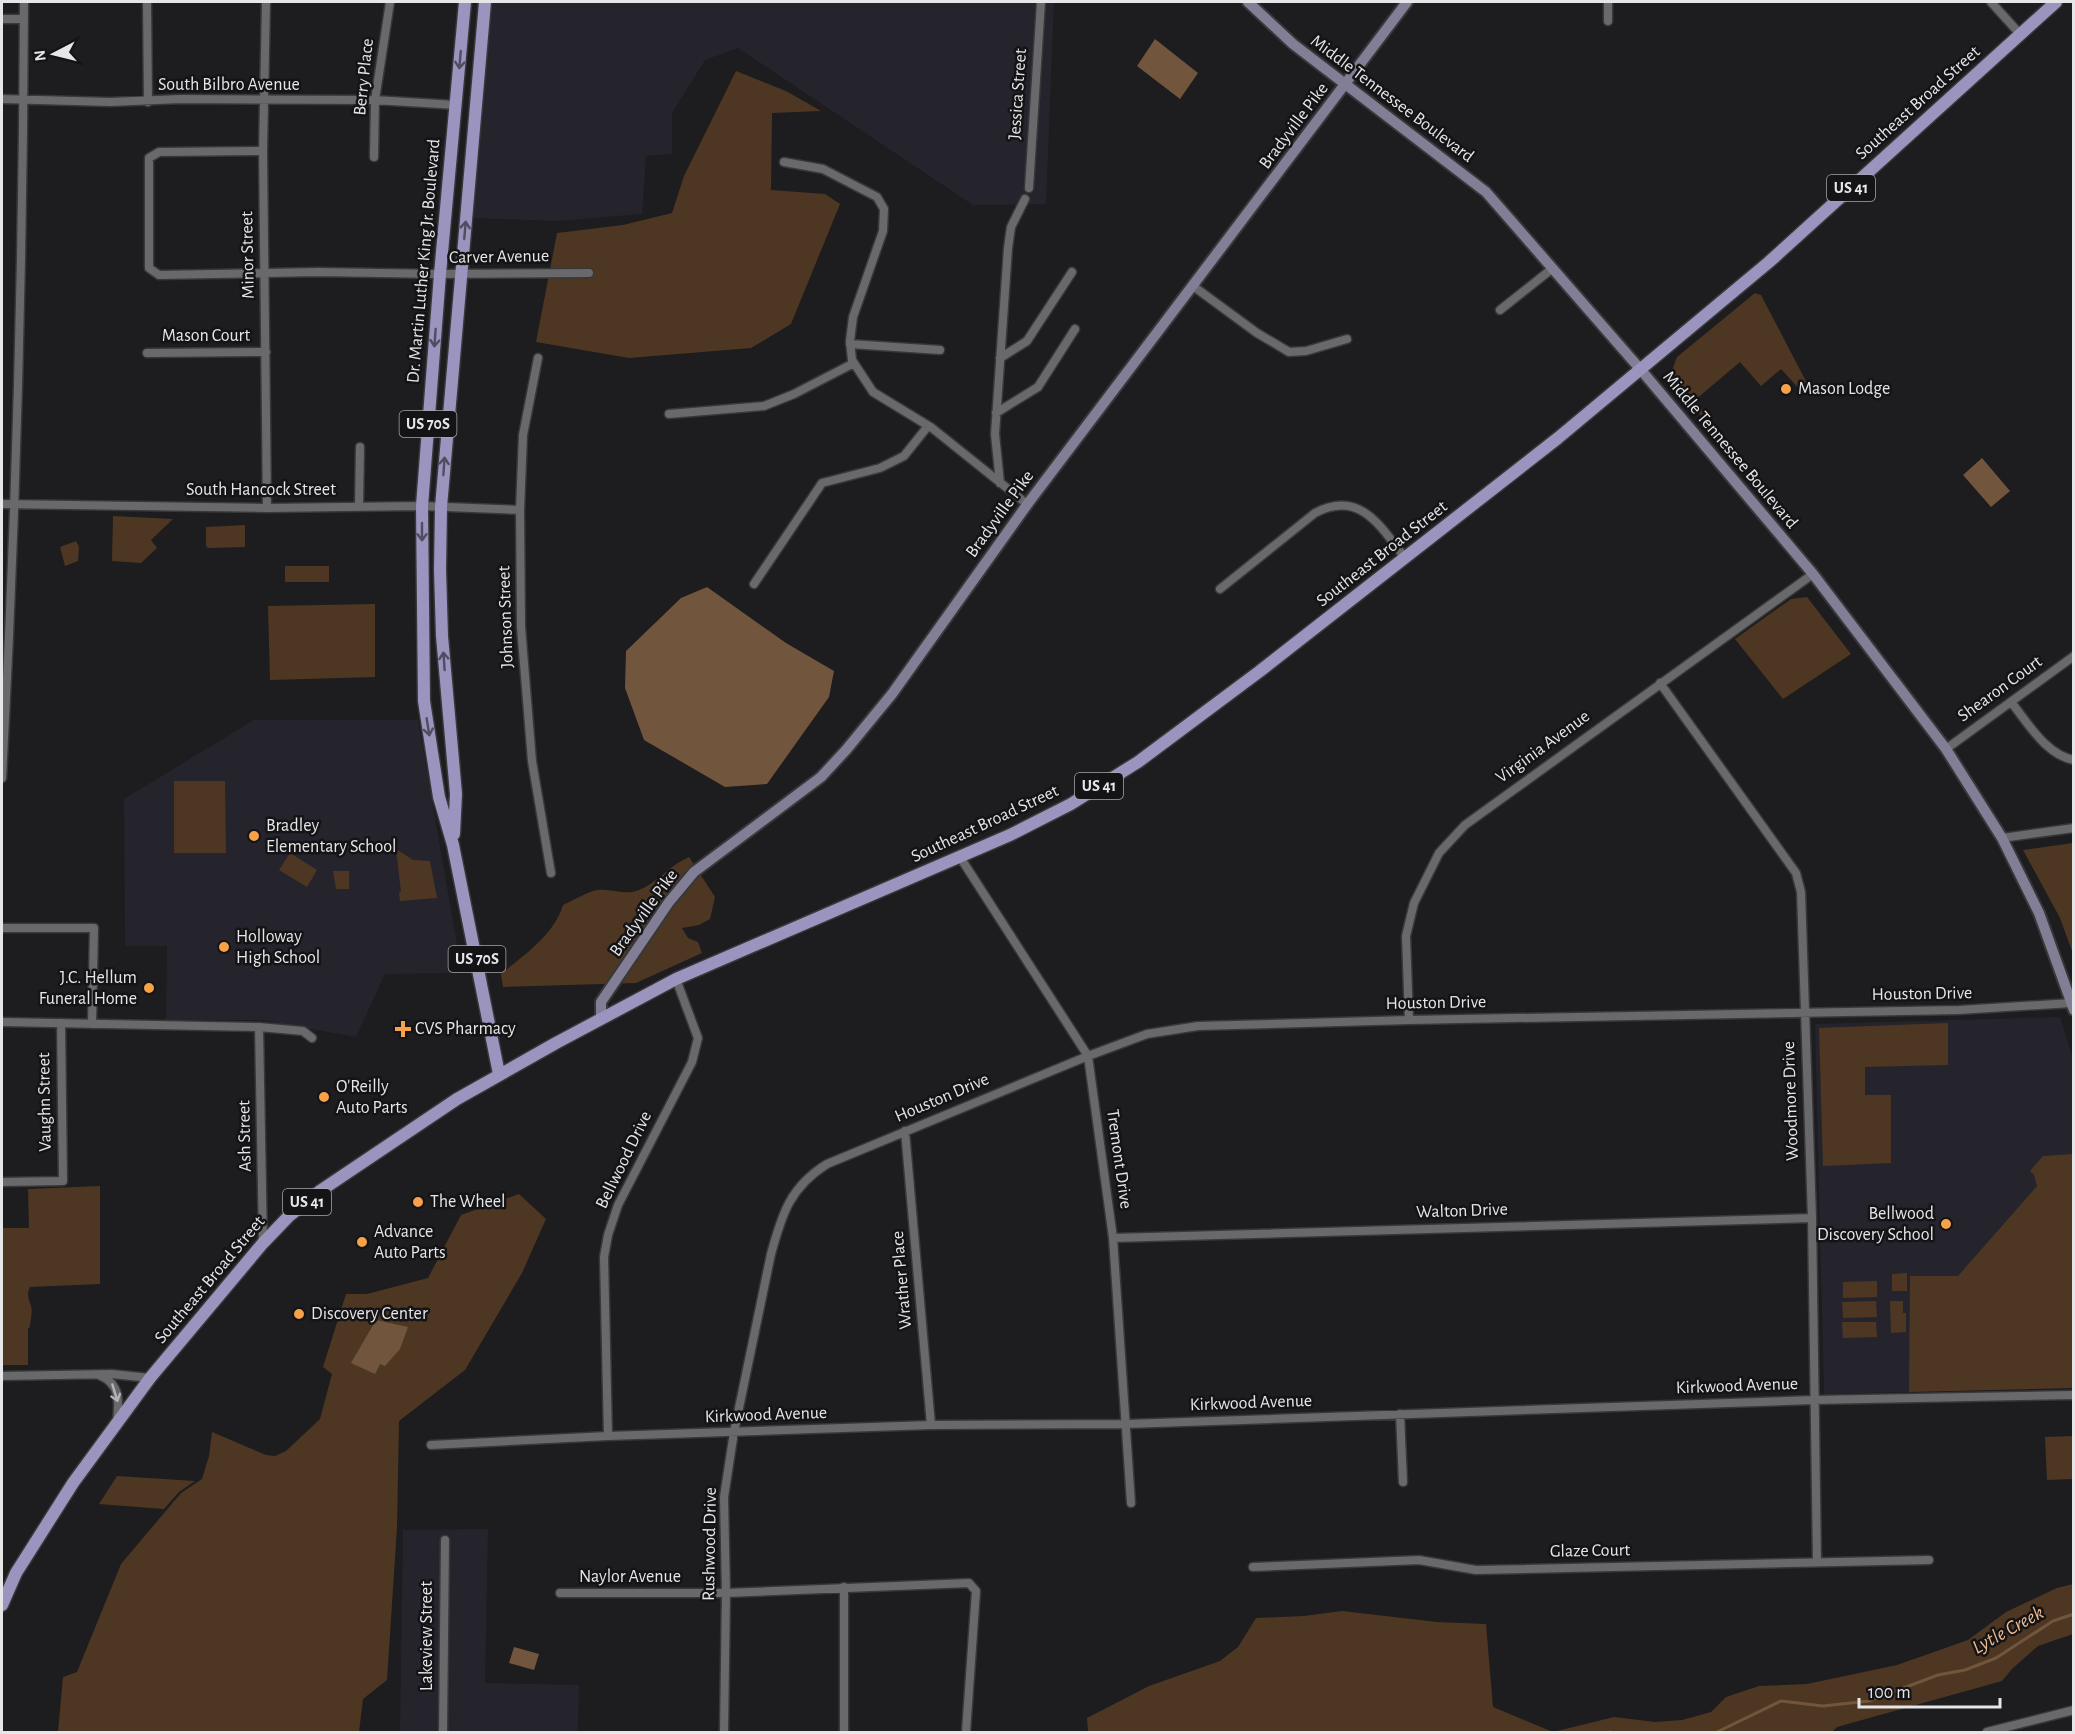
<svg xmlns="http://www.w3.org/2000/svg" width="2075" height="1734" font-family="'Alegreya Sans',sans-serif">
  <style>
    .built { fill: #25242c }
    .green { fill: #4e3722 }
    .water { fill: #71563d }
    .lines { fill: none; stroke-linecap: round; stroke-linejoin: round }
    .stream { stroke: #71563d; stroke-width: 3 }
    .street-casing { stroke: #38383a; stroke-width: 11 }
    .secondary-casing { stroke: #38383a; stroke-width: 14 }
    .primary-casing { stroke: #38383a; stroke-width: 15 }
    .street { stroke: #69696c; stroke-width: 8 }
    .secondary { stroke: #827e95; stroke-width: 10 }
    .primary { stroke: #9a94be; stroke-width: 12 }
    .oneway { stroke: #504d62 }
    .oneway2 { stroke: #b4b4b6 }
    .poi-dot { fill: #f7a149; stroke: #141316; stroke-width: 2 }
    .labels { text-anchor: middle; dominant-baseline: central; stroke-width: 5; stroke-linejoin: round; paint-order: stroke }
    .shield { fill: #141316; stroke: #a7a7a9; stroke-width: 1.5 }
    .shield-label { font-size: 16px; font-weight: bold; fill: #e6e6e8 }
    .street-label { font-size: 18px; fill: #e6e6e8; stroke: #141316 }
    .poi-label { font-size: 18px; fill: #e6e6e8; stroke: #141316; text-anchor: start }
    .water-label { font-size: 20px; font-style: italic; fill: #eebc8f; stroke: #141316 }
  </style>
  <rect width="100%" height="100%" fill="#1d1c1f"/>
  <path class="built" d="M491 2H1054L1046 204 973 205 738 48 705 60 672 113V154L646 156 642 214 558 221 471 218Z
    M254 720H418L462 973 385 974 356 1037 261 1020H166L167 946H125L124 799Z
    M2060 1017 2074 1061 2073 1388 1824 1394 1815 1024Z
    M488 1529 485 1683 579 1685 578 1732H400L403 1530Z"/>
  <path class="green" d="M736 71 786 91 821 111 772 113 771 190 825 194 840 204 791 324 751 348 629 358 536 342 557 233 623 225 672 213 684 176Z
    M1755 293 1761 295 1810 389 1805 395 1781 369 1761 386 1740 362 1695 400 1739 455 1734 458 1676 384 1671 373 1677 357Z
    M113 516 173 519 151 540 157 548 141 563 112 561Z
    M245 525V547L208 548 206 546V527Z
    M76 541 79 547 78 561 65 566 60 547Z
    M285 566H329V582H285Z
    M1807 597 1851 654 1783 699 1735 639 1791 599Z
    M375 604V677L270 680 268 606Z
    M174 781H225L226 853H174Z
    M2073 843H2074L2073 954 2060 918 2023 850Z
    M396 849 413 860 430 861 437 898 400 901 399 893 401 892Z
    M290 853 317 870 307 887 279 870Z
    M689 857 715 897 710 919 699 925 682 928 688 938 698 942 702 953 636 983 503 987 501 974C524 955 554 935 563 905 574 900 587 892 597 890 611 888 626 896 639 890 657 883 670 865 689 857Z
    M333 871H349V889H336Z
    M1948 1023V1065L1865 1067V1095H1891V1163L1823 1166 1819 1028Z
    M2073 1154V1388L1909 1392 1910 1276H1958L2037 1186 2034 1175 2030 1171 2043 1156Z
    M100 1186V1284L30 1287C26 1296 29 1298 31 1306 33 1312 30 1321 30 1327L28 1329V1365H2V1228H29L28 1189Z
    M519 1194 546 1219 522 1273 465 1370 399 1421 397 1527 387 1680 363 1699 359 1732H58L63 1677 77 1672 121 1564 181 1493 202 1479 209 1456 212 1432 266 1455 275 1456 286 1451 320 1419 332 1374 323 1367 346 1294H367L428 1278 461 1215Z
    M1907 1273V1291H1892V1274Z
    M1877 1281V1297L1843 1298V1282Z
    M1876 1301 1877 1317 1843 1318 1842 1302Z
    M1890 1301H1903V1313H1906V1332L1891 1333Z
    M1842 1322H1876L1877 1337 1843 1338Z
    M2073 1436V1479L2047 1480 2045 1437Z
    M117 1476 195 1481 179 1492 164 1509 99 1504Z
    M2073 1584V1634L2038 1646 2012 1669 2002 1681 1837 1727 1832 1732H1088L1087 1718 1149 1686 1220 1661 1238 1647 1256 1618 1304 1616 1342 1611 1437 1622 1486 1624 1493 1707 1553 1732 1614 1717 1655 1722 1682 1720 1711 1712 1726 1697 1759 1686 1807 1684 1897 1665 1968 1640 2006 1612 2057 1588Z"/>
  <path class="water" d="M1155 39 1198 73 1180 99 1137 66Z
    M1982 458 2010 491 1991 507 1963 475Z
    M707 587 786 643 834 671 829 697 767 784 725 787 644 740 625 688 626 651 681 598Z
    M376 1320 408 1327 400 1349 385 1366 380 1364 375 1374 351 1363Z
    M514 1647 539 1654 534 1670 509 1663Z"/>
  <g class="lines">
    <path class="stream" d="M1610 1732H1611
      M1717 1732 1781 1701 1823 1706 1869 1701 1938 1675 1965 1670 1996 1658 2053 1621 2074 1614"/>
    <g class="street-casing">
      <path id="street" d="M147 2 148 102
        M266 2 263 151 267 508
        M1991 2 2020 34
        M2 19H24
        M1608 21V2
        M2 99 110 102 181 99 375 100 456 105
        M263 151 159 152 149 158V268L159 275 318 272 440 274 589 273
        M374 157 375 100 390 2
        M784 162 823 169 877 197 884 209 883 231 853 317 850 341 852 360 873 392 932 428 1027 504
        M1029 188 1041 2
        M1193 286 1257 333 1289 352 1306 351 1347 339
        M1500 310 1553 268
        M850 344 940 350
        M147 353 266 352
        M538 358 523 435 520 510 521 627 532 761 551 873
        M1000 358 1027 341 1072 272
        M996 413 1038 387 1075 329
        M669 414 764 406 794 394 854 363
        M1000 483 995 434 1008 248 1011 227 1025 199
        M2 504 267 508 422 506 520 510
        M359 507 360 447
        M754 584 822 483 880 468 904 456 928 426
        M1220 589 1315 513C1360 489 1381 527 1405 558
        M1660 683 1796 873 1801 892 1812 1218 1817 1562
        M2011 702C2028 723 2046 755 2074 760
        M1946 749 2074 656
        M2 778C16 520 23 260 24 2
        M2002 838 2074 828
        M960 857 1088 1056 1113 1238 1131 1503
        M2 928H94L92 1024
        M1409 1020 1406 936 1414 903 1439 853 1465 825 1813 574
        M2 1022 259 1027 303 1031 312 1038
        M259 1027 263 1243
        M905 1131 931 1425
        M2 1182 63 1181 61 1023
        M1113 1238 1812 1218
        M99 1375C121 1384 119 1401 117 1422
        M2 1376 112 1374 150 1378
        M1400 1414 1403 1482
        M608 1436 604 1257 608 1235 618 1205 692 1062 698 1038 676 979
        M431 1445 608 1436 931 1425 1127 1424 1813 1400 2074 1395
        M1253 1567 1419 1560 1476 1570 1929 1560
        M560 1593H726L969 1583 976 1591 966 1732
        M443 1732 445 1540
        M724 1732 726 1593 724 1497 734 1432 771 1254C782 1214 790 1187 827 1164L1088 1056 1147 1034 1198 1026 1409 1020 1959 1010 2072 1003
        M844 1732V1587
        M1987 1732 2074 1710"/>
    </g>
    <g class="secondary-casing">
      <path id="secondary" d="M1248 2 1293 44 1486 192 1641 370 1813 574 1946 749 2002 838 2039 913 2074 1010
        M601 1018V1002L669 902 694 872 821 777 846 750 892 694 1029 502 1407 2"/>
    </g>
    <g class="primary-casing">
      <path id="primary" d="M465 2 440 274 422 506 424 701 439 797 453 845 499 1074
        M454 834 456 794 442 636 440 570 441 507 485 2
        M2 1605 16 1573 73 1483 150 1378 263 1243 289 1216 320 1191 457 1099 556 1043 676 979 1010 835 1071 804 1138 762 1260 671 1558 438 1769 262 2056 2"/>
    </g>
    <use href="#street" class="street"/>
    <use href="#secondary" class="secondary"/>
    <use href="#primary" class="primary"/>
  </g>
  <defs><path id="oneway-shaft" d="M-6 0H5M1.5-3L5.5 0L1.5 3" fill="none" stroke-width="1.6" stroke-linecap="round" stroke-linejoin="round" transform="scale(1.5)"/></defs>
  <g class="oneway">
    <use href="#oneway-shaft" transform="translate(460 60) rotate(95)"/>
    <use href="#oneway-shaft" transform="translate(465 230) rotate(-85)"/>
    <use href="#oneway-shaft" transform="translate(435 338) rotate(94)"/>
    <use href="#oneway-shaft" transform="translate(444 466) rotate(-86)"/>
    <use href="#oneway-shaft" transform="translate(422 532) rotate(90)"/>
    <use href="#oneway-shaft" transform="translate(444 661) rotate(-94)"/>
    <use href="#oneway-shaft" transform="translate(428 727) rotate(81)"/>
  </g>
  <use class="oneway2" href="#oneway-shaft" transform="translate(115 1393) rotate(73)"/>
  <g class="poi-dot">
    <circle cx="1786" cy="389" r="6"/>
    <circle cx="254" cy="836" r="6"/>
    <circle cx="224" cy="947" r="6"/>
    <circle cx="149" cy="988" r="6"/>
    <path d="M400 1020h6v6h6v6h-6v6h-6v-6h-6v-6h6z"/>
    <circle cx="324" cy="1097" r="6"/>
    <circle cx="418" cy="1202" r="6"/>
    <circle cx="1946" cy="1224" r="6"/>
    <circle cx="362" cy="1242" r="6"/>
    <circle cx="299" cy="1314" r="6"/>
  </g>
  <g class="labels">
    <g class="shield">
      <rect x="1827" y="175" width="48" height="26" rx="4.5"/>
      <rect x="399.5" y="411" width="57" height="26" rx="4.5"/>
      <rect x="1075" y="773" width="48" height="26" rx="4.5"/>
      <rect x="448.5" y="946" width="57" height="26" rx="4.5"/>
      <rect x="283" y="1189" width="48" height="26" rx="4.5"/>
    </g>
    <g class="shield-label">
      <text x="1851" y="188">US 41</text>
      <text x="428" y="424">US 70S</text>
      <text x="1099" y="786">US 41</text>
      <text x="477" y="959">US 70S</text>
      <text x="307" y="1202">US 41</text>
    </g>
    <g class="street-label">
      <text transform="translate(364 77) rotate(-84)">Berry Place</text>
      <text x="229" y="85">South Bilbro Avenue</text>
      <text transform="translate(1018 94) rotate(-86)">Jessica Street</text>
      <text transform="translate(1392 99) rotate(37)">Middle Tennessee Boulevard</text>
      <text transform="translate(1918 103) rotate(-42)">Southeast Broad Street</text>
      <text transform="translate(1294 126) rotate(-53)">Bradyville Pike</text>
      <text transform="translate(248 255) rotate(-91)">Minor Street</text>
      <text transform="translate(499 257) rotate(-1)">Carver Avenue</text>
      <text transform="translate(424 261) rotate(-85)">Dr. Martin Luther King Jr. Boulevard</text>
      <text x="206" y="336">Mason Court</text>
      <text transform="translate(1730 450) rotate(50)">Middle Tennessee Boulevard</text>
      <text x="261" y="490">South Hancock Street</text>
      <text transform="translate(1000 514) rotate(-54)">Bradyville Pike</text>
      <text transform="translate(1382 554) rotate(-38)">Southeast Broad Street</text>
      <text transform="translate(506 617) rotate(-92)">Johnson Street</text>
      <text transform="translate(2000 689) rotate(-36)">Shearon Court</text>
      <text transform="translate(1543 747) rotate(-36)">Virginia Avenue</text>
      <text transform="translate(985 824) rotate(-25)">Southeast Broad Street</text>
      <text transform="translate(644 913) rotate(-54)">Bradyville Pike</text>
      <text transform="translate(1922 994) rotate(-1)">Houston Drive</text>
      <text transform="translate(1436 1003) rotate(-1)">Houston Drive</text>
      <text transform="translate(942 1098) rotate(-23)">Houston Drive</text>
      <text transform="translate(1791 1101) rotate(-92)">Woodmore Drive</text>
      <text transform="translate(45 1102) rotate(-91)">Vaughn Street</text>
      <text transform="translate(245 1136) rotate(-91)">Ash Street</text>
      <text transform="translate(1119 1159) rotate(82)">Tremont Drive</text>
      <text transform="translate(624 1160) rotate(-64)">Bellwood Drive</text>
      <text transform="translate(1462 1211) rotate(-2)">Walton Drive</text>
      <text transform="translate(210 1280) rotate(-50)">Southeast Broad Street</text>
      <text transform="translate(902 1280) rotate(-95)">Wrather Place</text>
      <text transform="translate(1737 1386) rotate(-2)">Kirkwood Avenue</text>
      <text transform="translate(1251 1403) rotate(-2)">Kirkwood Avenue</text>
      <text transform="translate(766 1415) rotate(-2)">Kirkwood Avenue</text>
      <text transform="translate(710 1544) rotate(-89)">Rushwood Drive</text>
      <text transform="translate(1590 1551) rotate(-1)">Glaze Court</text>
      <text x="630" y="1577">Naylor Avenue</text>
      <text transform="translate(427 1636) rotate(-90)">Lakeview Street</text>
    </g>
    <g class="poi-label">
      <text x="1798" y="389">Mason Lodge</text>
      <text x="266" y="826">Bradley<tspan x="266" dy="21">Elementary School</tspan></text>
      <text x="236" y="937">Holloway<tspan x="236" dy="21">High School</tspan></text>
      <text x="137" y="978" text-anchor="end">J.C. Hellum<tspan x="137" dy="21">Funeral Home</tspan></text>
      <text x="415" y="1029">CVS Pharmacy</text>
      <text x="336" y="1087">O'Reilly<tspan x="336" dy="21">Auto Parts</tspan></text>
      <text x="430" y="1202">The Wheel</text>
      <text x="1934" y="1214" text-anchor="end">Bellwood<tspan x="1934" dy="21">Discovery School</tspan></text>
      <text x="374" y="1232">Advance<tspan x="374" dy="21">Auto Parts</tspan></text>
      <text x="311" y="1314">Discovery Center</text>
    </g>
    <g class="water-label">
      <text transform="translate(2008 1630) rotate(-29)">Lytle Creek</text>
    </g>
  </g>
  <rect width="2075" height="1734" fill="none" stroke="#e6e6e8" stroke-width="6"/>
  <g transform="translate(54 54) rotate(263)" stroke="#141316" stroke-width="4.5" paint-order="stroke">
  <path d="M0-4.5L10 22L0 15L-10 22Z" fill="#e6e6e8"/>
  <text y="-9" font-size="16" font-weight="bold" text-anchor="middle" fill="#e6e6e8">N</text>
  </g>
  <path d="M1859 1698v9h141v-9" fill="none" stroke="#e6e6e8" stroke-width="3"/>
  <text x="1868" y="1698" font-size="18" fill="#e6e6e8" stroke="#141316" stroke-width="4.5" paint-order="stroke">100 m</text>
</svg>
